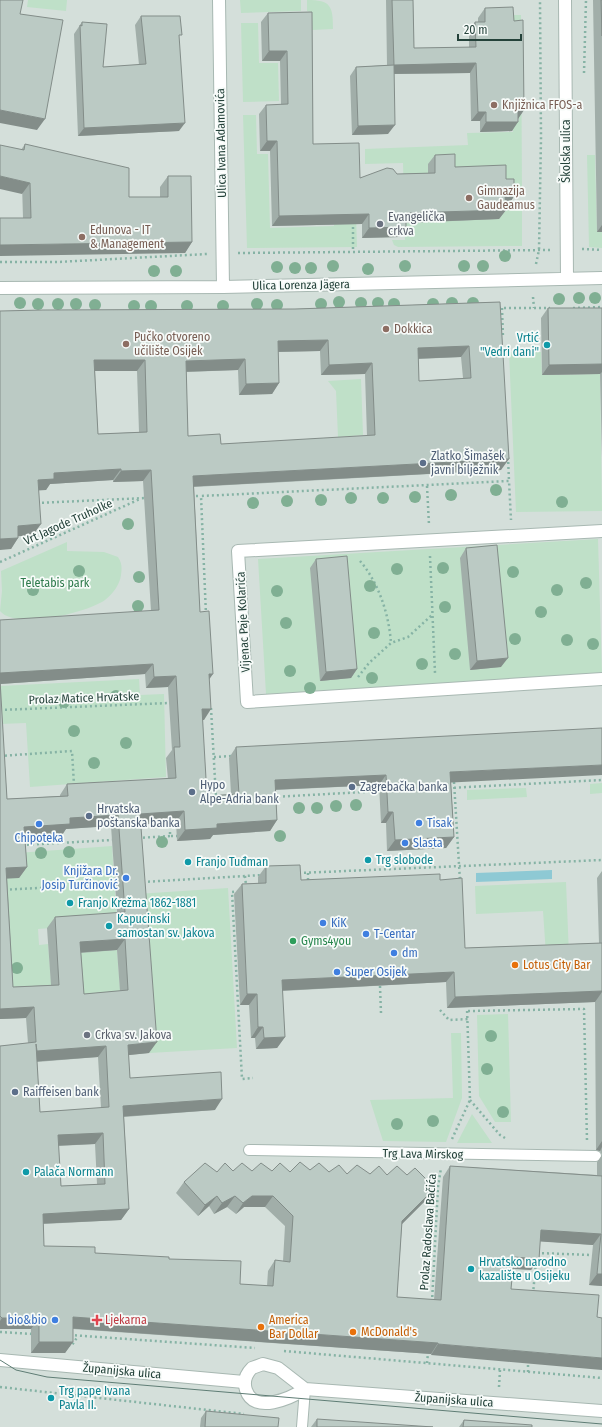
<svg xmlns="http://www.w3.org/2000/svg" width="602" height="1427" font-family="'Fira Sans Condensed',sans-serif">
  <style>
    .built { fill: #d4dfda }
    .green { fill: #bfe0c8 }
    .water { fill: #8ec9d4 }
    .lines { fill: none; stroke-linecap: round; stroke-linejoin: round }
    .service-casing { stroke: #a8b8b2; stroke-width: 12 }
    .pedestrian-casing { stroke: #a8b8b2; stroke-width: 14 }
    .minor-casing { stroke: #a8b8b2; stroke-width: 14 }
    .path { stroke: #86b3a5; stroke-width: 2.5; stroke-dasharray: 2 3; stroke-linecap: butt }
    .service { stroke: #fff; stroke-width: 10 }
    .pedestrian { stroke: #fff; stroke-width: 12 }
    .minor { stroke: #fff; stroke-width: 12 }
    .tram { stroke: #5f7d75; stroke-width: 1 }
    .tree { fill: #80af93 }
    .wall { fill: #a1aea9; fill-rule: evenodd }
    .shaded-wall { fill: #838d89 }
    .building { fill: #bbcac4; stroke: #838d89; fill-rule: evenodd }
    .education-dot { fill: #8d6e63; stroke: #f7fbf9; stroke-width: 1.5 }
    .worship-dot { fill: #6b7280; stroke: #f7fbf9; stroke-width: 1.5 }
    .culture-dot { fill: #0f9aa8; stroke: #f7fbf9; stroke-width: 1.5 }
    .service-dot { fill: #5c6f8a; stroke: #f7fbf9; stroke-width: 1.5 }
    .shop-dot { fill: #3f7fe0; stroke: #f7fbf9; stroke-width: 1.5 }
    .leisure-dot { fill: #2e9e5b; stroke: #f7fbf9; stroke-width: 1.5 }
    .food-dot { fill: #e8710a; stroke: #f7fbf9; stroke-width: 1.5 }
    .health-dot { fill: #e0444e; stroke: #f7fbf9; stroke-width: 1.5 }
    .labels { text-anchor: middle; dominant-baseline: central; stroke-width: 3.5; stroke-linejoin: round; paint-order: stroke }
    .education-label { font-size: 12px; fill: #785e54; stroke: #f7fbf9; text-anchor: start }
    .street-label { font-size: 12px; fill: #24423a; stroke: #f7fbf9 }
    .worship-label { font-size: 12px; fill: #5b616d; stroke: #f7fbf9; text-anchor: start }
    .culture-label { font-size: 12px; fill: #0d838f; stroke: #f7fbf9; text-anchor: start }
    .service-label { font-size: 12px; fill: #4e5e75; stroke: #f7fbf9; text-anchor: start }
    .park-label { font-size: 12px; fill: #2d7a4b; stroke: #f7fbf9 }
    .shop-label { font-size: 12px; fill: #366cbe; stroke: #f7fbf9; text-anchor: start }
    .leisure-label { font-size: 12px; fill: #27864d; stroke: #f7fbf9; text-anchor: start }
    .food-label { font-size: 12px; fill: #c56008; stroke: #f7fbf9; text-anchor: start }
    .health-label { font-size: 12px; fill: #be3a42; stroke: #f7fbf9; text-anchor: start }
  </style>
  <rect width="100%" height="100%" fill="#e6efeb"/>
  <path class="built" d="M0 0H602V1427H0Z"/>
  <path class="green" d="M28 0H67L66 11 27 7Z
    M240 0H301V11L241 13Z
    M307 0C331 0 333 6 333 29L312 30 310 12 307 11Z
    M508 15H521L522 192H507L428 164 430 222 498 206 522 204V246L398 247 394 245 392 240H405L403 163 365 164V149L468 145 467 133 513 132V121H519L518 88Z
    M241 23H258L259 63H278L279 101 243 102Z
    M243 115H256L257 154H268L270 228 334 226 333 182 354 149 357 247 247 248Z
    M587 155H595L597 232H602V248L589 247Z
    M509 352H541L542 375 600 374 602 511 516 512Z
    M361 379 363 435 338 437 336 391 328 381Z
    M598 539 602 674 266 694 258 559Z
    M67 542V551L104 552 118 557C122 563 122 568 121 575 120 584 113 594 105 600 87 613 15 630 0 611L2 591 1 571Z
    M139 679 140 695 164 694 166 777 30 787 26 723 0 724V686Z
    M602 783V793L590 794V784Z
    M526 788 527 797 467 800V790Z
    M112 846 117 923 38 929 39 945 48 944 53 1006 5 998 0 879 17 853Z
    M566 882 569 955H546L543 911 476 914 475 886Z
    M228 888 237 1048 149 1053 137 894Z
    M117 950 121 1001 76 1005 72 953Z
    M508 1014 511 1122H495L479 1096 477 1015Z
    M451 1033H461L462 1098 446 1142 383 1141 370 1100 453 1098Z
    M472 1114 492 1143H457Z"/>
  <path class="water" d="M552 870V879L476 882V873Z"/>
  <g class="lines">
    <g class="service-casing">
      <path id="service" d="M249 1150 596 1156
        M302 1427 305 1389"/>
    </g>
    <g class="pedestrian-casing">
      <path id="pedestrian" d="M0 1360 244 1382"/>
    </g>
    <g class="minor-casing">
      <path id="minor" d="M219 0 223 287
        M565 0 567 279
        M0 288 223 287 602 278
        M602 531 238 551 247 702 602 679
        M263 1364 278 1368 305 1389C291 1398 254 1415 246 1390 243 1381 246 1374 252 1368Z
        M305 1389 602 1411"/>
    </g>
    <path class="path" d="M584 73 586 0
      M353 222V251
      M582 249 602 250
      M238 253 551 250
      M0 262H58L207 254
      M536 264 539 250 541 138 540 0
      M533 297 534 308
      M499 308H550
      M502 308 503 338
      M573 308 602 307
      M508 457 509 481
      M427 486 429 525
      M191 496H201
      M37 503 146 498
      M430 556 435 673
      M360 561C379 583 389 615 391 643
      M0 562 140 499
      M206 615 201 496 509 481 511 520
      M358 677 369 663 391 643 408 637 433 614
      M211 708 216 798
      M0 710 169 703
      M0 756 72 751 74 785 75 784
      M214 757 233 756
      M454 782 460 881
      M449 788 602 780
      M273 797 382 791
      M170 822V836H177
      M138 838 170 836
      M22 845 113 840
      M299 873 602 860
      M308 873V882
      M245 876 246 885
      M143 882 262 875
      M0 890 115 884
      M239 891 232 892 242 1079 253 1078
      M380 986 381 1013
      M440 1010 449 1020 468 1019
      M468 1011 584 1009 587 1141
      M470 1100 500 1135 505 1138
      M452 1139 470 1100 467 1008
      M537 1253 592 1255
      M533 1294 536 1261
      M432 1302 438 1187 441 1168
      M0 1332 33 1334
      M70 1335 255 1348
      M68 1346 72 1345 78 1336
      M284 1351 602 1378
      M427 1363 428 1353
      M528 1372V1362
      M0 1387 244 1414
      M499 1387 500 1370"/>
    <use href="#service" class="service"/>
    <use href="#pedestrian" class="pedestrian"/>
    <use href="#minor" class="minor"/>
    <path class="tram" d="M0 1360 16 1370 47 1377 602 1424"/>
  </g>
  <g class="tree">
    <circle cx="505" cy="256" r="6"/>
    <circle cx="333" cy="266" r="6"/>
    <circle cx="405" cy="266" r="6"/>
    <circle cx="464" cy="266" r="6"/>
    <circle cx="483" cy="266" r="6"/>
    <circle cx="277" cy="267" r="6"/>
    <circle cx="295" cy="268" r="6"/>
    <circle cx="311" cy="268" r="6"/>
    <circle cx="368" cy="269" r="6"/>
    <circle cx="154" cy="271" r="6"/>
    <circle cx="176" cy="271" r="6"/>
    <circle cx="579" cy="298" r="6"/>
    <circle cx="595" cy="298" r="6"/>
    <circle cx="559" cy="299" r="6"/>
    <circle cx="339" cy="302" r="6"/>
    <circle cx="20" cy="303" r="6"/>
    <circle cx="361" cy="303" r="6"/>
    <circle cx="378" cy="303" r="6"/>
    <circle cx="452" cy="303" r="6"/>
    <circle cx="473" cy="303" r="6"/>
    <circle cx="38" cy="304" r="6"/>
    <circle cx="58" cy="304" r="6"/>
    <circle cx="76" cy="304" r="6"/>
    <circle cx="257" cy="304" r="6"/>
    <circle cx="321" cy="304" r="6"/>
    <circle cx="394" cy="304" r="6"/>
    <circle cx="433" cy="304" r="6"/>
    <circle cx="95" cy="305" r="6"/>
    <circle cx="277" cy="305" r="6"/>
    <circle cx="134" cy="306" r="6"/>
    <circle cx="151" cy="306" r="6"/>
    <circle cx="187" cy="306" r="6"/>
    <circle cx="223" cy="306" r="6"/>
    <circle cx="496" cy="490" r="6"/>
    <circle cx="451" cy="495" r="6"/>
    <circle cx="415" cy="497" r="6"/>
    <circle cx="351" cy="498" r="6"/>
    <circle cx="383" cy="498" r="6"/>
    <circle cx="321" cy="500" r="6"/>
    <circle cx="287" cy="501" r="6"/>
    <circle cx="562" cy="502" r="6"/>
    <circle cx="253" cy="503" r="6"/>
    <circle cx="128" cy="524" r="6"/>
    <circle cx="443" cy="568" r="6"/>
    <circle cx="397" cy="569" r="6"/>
    <circle cx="79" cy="571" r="6"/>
    <circle cx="513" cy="572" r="6"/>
    <circle cx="139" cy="577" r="6"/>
    <circle cx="586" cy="583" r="6"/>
    <circle cx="370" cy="586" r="6"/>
    <circle cx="33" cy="590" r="6"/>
    <circle cx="557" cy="590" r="6"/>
    <circle cx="277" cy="591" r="6"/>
    <circle cx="138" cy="606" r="6"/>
    <circle cx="445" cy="607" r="6"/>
    <circle cx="541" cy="612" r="6"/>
    <circle cx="286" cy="623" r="6"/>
    <circle cx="374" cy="633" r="6"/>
    <circle cx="515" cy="639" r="6"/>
    <circle cx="567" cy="640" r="6"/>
    <circle cx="593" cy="644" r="6"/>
    <circle cx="455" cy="654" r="6"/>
    <circle cx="422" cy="664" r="6"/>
    <circle cx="290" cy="671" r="6"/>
    <circle cx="372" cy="678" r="6"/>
    <circle cx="310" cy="688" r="6"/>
    <circle cx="116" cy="696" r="6"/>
    <circle cx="64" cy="702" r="6"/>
    <circle cx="74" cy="731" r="6"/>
    <circle cx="126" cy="743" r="6"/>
    <circle cx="94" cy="763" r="6"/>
    <circle cx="356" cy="805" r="6"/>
    <circle cx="336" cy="806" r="6"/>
    <circle cx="299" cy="808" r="6"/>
    <circle cx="317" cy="808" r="6"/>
    <circle cx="280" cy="836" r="6"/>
    <circle cx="162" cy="842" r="6"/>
    <circle cx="69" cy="852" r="6"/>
    <circle cx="41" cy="853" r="6"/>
    <circle cx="17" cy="968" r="6"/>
    <circle cx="491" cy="1036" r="6"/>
    <circle cx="487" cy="1069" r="6"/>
    <circle cx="503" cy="1112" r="6"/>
    <circle cx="433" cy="1121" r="6"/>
    <circle cx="397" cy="1124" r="6"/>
  </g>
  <path class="wall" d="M386 0H413L414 48H469V31L475 22H478V18L485 8 514 21 524 110 518 118 512 131 480 132V121H471L470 73 394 74 388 134 352 135 350 76 356 67 387 65Z
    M593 0H602V232H597Z
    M312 12 313 144 360 178 397 174 428 173V164L435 155 455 167 506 179 514 196 508 206H506V210L499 219 406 223 399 237 362 238V224L272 226 270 151H260L259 114 266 105H281L280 61H262L261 22 268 13Z
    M141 16 179 38V131L78 136 74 34 82 22 103 67 139 65 135 25Z
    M25 144 129 197H160V187L168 176 192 242 185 253 23 218 21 150Z
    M500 302 501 470 194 487 200 612 209 679 204 720H202L207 796 231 794 229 758 236 747 451 782 454 837 446 848 387 851 386 823H381L379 785 276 790 277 820 270 831 213 835 210 839 177 841 176 822 141 824 149 1053 128 1055 130 1078 215 1110 124 1117 129 1209 121 1220 43 1224 44 1246 95 1253 169 1259 240 1284 267 1286 268 1271 275 1260 283 1261 285 1226 265 1207H244L236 1214 227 1207 214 1214 209 1206 198 1216 176 1193 184 1182 217 1172 233 1171H272L290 1172 310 1170 347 1174H370L387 1175 427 1199 402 1224 397 1297 434 1300 443 1177 450 1166 597 1175V1162L602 1155 600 1151 596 1150 595 1002 447 1008 446 982 282 991 285 1037 277 1048 256 1049 255 1038H251L249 1005H240L234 894 242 884 258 883V877L266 866 301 880H440L465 948 599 943 597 878 602 871V1286L589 1285 593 1245 540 1241 539 1259 531 1270 513 1269 431 1355V1354L73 1329V1342L65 1353H31V1329H0V1046L28 1043 26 1018 0 1019V620L151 611 143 481 113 482V480L50 484 46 490H39L33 535 18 536V538L11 549 0 311 295 309ZM320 351 321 375 365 374 367 436 221 444 188 436 186 372 238 370 239 395 272 394 279 383 278 352ZM461 357 463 378 419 381 418 359ZM95 371H137L139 432 98 434ZM145 674 146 688 168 687 172 750 166 758 168 779 67 784 60 795V796L7 799 0 684ZM111 826 117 913 55 917 47 928 51 985 13 987 7 878H19L27 867 25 837 62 835 66 829ZM117 950 120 991 84 994 81 953ZM98 1057 101 1108 40 1112 37 1062ZM95 1144 97 1184 61 1186 58 1146Z
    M548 308H602V457L600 374 542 375 541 318Z
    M466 548 501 667 470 670 460 558Z
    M316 559 357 669 351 678 320 681 310 568Z
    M206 1411 278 1427H200L201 1418Z
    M317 1419V1427H311Z
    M464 1420 532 1427H459Z"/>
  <path class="shaded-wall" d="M269 51H287L280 61H262Z
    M476 63 470 73 387 74 394 65Z
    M0 110 45 119 37 130 0 123Z
    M518 110H524L518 119Z
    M478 112H486L480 121H471Z
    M486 122H518L512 131 480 132Z
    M185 123 179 131 78 136 84 128Z
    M395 125 388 134 352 135 358 126Z
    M267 141H277L270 151H260Z
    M0 176 30 183 22 194 0 189Z
    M505 196H514L508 206H498Z
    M506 210 499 219 399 223 406 213Z
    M369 214 362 224 272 226 279 216Z
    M602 225V232H597Z
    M406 227 399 237 362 238 369 228Z
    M192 242 185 253 0 256V245Z
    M328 340 320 351 270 352 278 341Z
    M469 346 461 357 410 359 418 348Z
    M245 359 238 370 178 372 186 361Z
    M94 360H145L137 371H87Z
    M372 363 365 374 321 375 329 365Z
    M602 364V372L600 374 542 375 549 365Z
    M279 383 272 394 239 395 246 384Z
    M509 459 501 470 185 487 193 476Z
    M121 469 113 480 50 484 46 490 30 491 38 480 54 473Z
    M151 470 143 481 113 482 121 471Z
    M41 524 33 535 10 537 18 526Z
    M18 538 11 549 0 550V539Z
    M508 658 501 667 470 670 477 661Z
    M153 664 145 674 0 684V673Z
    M357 669 351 678 320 681 326 672Z
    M209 674H213L206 684Z
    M176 676 168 687 146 688 154 677Z
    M202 709H211L204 720H194Z
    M602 765V775L442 783 450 772Z
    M386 775 379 785 267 790 275 780Z
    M184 811 176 822 132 825 140 814Z
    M388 812H393L386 823H381Z
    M118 815 111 826 66 829 62 835 16 837 24 827 70 818Z
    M277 820 270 831 213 835 210 839 177 841 185 830 217 824Z
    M454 837 446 848 387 851 395 840Z
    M27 867 19 878 0 879 6 868Z
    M125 939 117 950 72 953 80 942Z
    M454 972 446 982 274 991 282 980Z
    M602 991V992L595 1002 447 1008 455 997Z
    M247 994H257L249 1005H240Z
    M34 1007 26 1018 0 1019V1009Z
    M258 1027H263L255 1038H251Z
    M285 1037 277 1048 256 1049 264 1038Z
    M157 1042 149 1053 120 1056 128 1045Z
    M106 1046 98 1057 29 1062 37 1051Z
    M222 1099 215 1110 116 1117 123 1106Z
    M103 1133 95 1144 50 1146 58 1135Z
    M602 1141V1147L600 1151 596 1150Z
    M435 1188 427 1199 394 1232 402 1221Z
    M217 1196 209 1206 198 1216 205 1205Z
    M235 1196 227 1207 214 1214 222 1203Z
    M252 1196H273L265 1207H244L236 1214 243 1203Z
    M129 1209 121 1220 35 1224 43 1214Z
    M541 1230 601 1234 593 1245 533 1241Z
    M514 1257 539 1259 531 1270 506 1268Z
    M597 1274H602V1286L589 1285Z
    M73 1317 438 1343 431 1354 65 1328Z
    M2 1318H39L31 1329H0V1321Z
    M39 1342H73L65 1353H31Z
    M438 1344 602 1358V1370L431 1355Z"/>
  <path class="building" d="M0 0H23L20 14 63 20 45 119 0 110Z
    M392 0H413L414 48 476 47 475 22H485V8L513 7 514 21 523 20 524 110H518V122H486V112H478L476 63 394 65Z
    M601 0H602V36Z
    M312 12 313 144 359 143 360 178 387 168 393 169 397 174 435 173V155L455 154V167L506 165V179H514V196H505L506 210 406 213V227L369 228V214L279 216 277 141H267L266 105 288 104 287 51H269L268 13Z
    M141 16H180L182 35H179L185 123 84 128 80 25 82 26V22L107 24 103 67 146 64Z
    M394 65 395 125 358 126 356 67Z
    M25 144 129 168V197H168V176H191L192 242 0 245V218H31L30 183 0 176V145L24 150Z
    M500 302 509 459 193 476 200 612 209 611 213 674H209L211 709H202L207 796 239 794 236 747 602 728V765L450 772 454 837 395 840 393 812H388L386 775 275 780 277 820 217 824V828L185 830 184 811 140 814 157 1042 128 1045 130 1078 221 1072 222 1099 123 1106 129 1209 43 1214 44 1246 95 1247V1253L169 1257V1259L241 1261 240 1284 273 1286 275 1260 290 1262 293 1216 273 1196H252L243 1203 235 1196 222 1203 217 1196 205 1205 184 1182 205 1163 217 1172 225 1163 233 1171 242 1163 252 1171 261 1163 272 1171 280 1163 290 1172 300 1162 310 1170 319 1163 329 1172 339 1165 347 1174 357 1165 370 1174 379 1166 387 1175 397 1166 407 1175 415 1168 435 1188 402 1221 397 1297 441 1300 450 1166 602 1176V1274H597L601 1234 541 1230 539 1259 514 1257 511 1289 599 1295 597 1317 602 1318V1358L438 1344V1343L73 1317V1342H39V1318H2L0 1316V1046L36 1042 34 1007 0 1009V680L7 799 68 796 67 784 176 778 174 747H180L176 676 154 677 153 664 0 673V620L159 610 151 470 121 471V469L54 473V479L38 480 41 524 18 526V538L0 539V311L43 310 295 309ZM328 340 329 365 372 363 375 435 221 444 220 434 188 436 186 361 245 359 246 384 279 383 278 341ZM469 346 471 378 419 381 418 348ZM94 360H145L147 432 98 434ZM118 815 125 912 55 917 59 985 13 987 6 868 27 867 24 827 70 824V818ZM125 939 128 990 84 994 80 942ZM36 1044 37 1051 106 1046 109 1107 40 1112ZM103 1133 105 1184 61 1186 58 1135Z
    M548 308H602V364L549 365Z
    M497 545 508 658 477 661 466 548Z
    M347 556 357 669 326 672 316 559Z
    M300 865 301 880 440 874V880L462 878 465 948 602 943V991L455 997 454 972 282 980 285 1037 264 1038 263 1027H258L257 994H247L242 884 266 883V866Z
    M206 1411 279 1418 278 1427H205Z
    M317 1419 433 1427H317Z
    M464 1420 532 1425V1427H463Z"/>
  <g class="education-dot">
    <circle cx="494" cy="105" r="4"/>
    <circle cx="469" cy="198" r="4"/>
    <circle cx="82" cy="237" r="4"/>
    <circle cx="386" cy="329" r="4"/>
    <circle cx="126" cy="344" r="4"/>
  </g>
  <g class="worship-dot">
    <circle cx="380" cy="224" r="4"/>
    <circle cx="87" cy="1035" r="4"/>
  </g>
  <g class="culture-dot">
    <circle cx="547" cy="345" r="4"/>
    <circle cx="368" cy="860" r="4"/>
    <circle cx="188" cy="862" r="4"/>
    <circle cx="70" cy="903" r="4"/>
    <circle cx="109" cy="926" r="4"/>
    <circle cx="26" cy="1172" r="4"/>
    <circle cx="471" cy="1269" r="4"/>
    <circle cx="51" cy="1398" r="4"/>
  </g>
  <g class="service-dot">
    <circle cx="423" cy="463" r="4"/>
    <circle cx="352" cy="787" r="4"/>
    <circle cx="192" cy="792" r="4"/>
    <circle cx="89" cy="816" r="4"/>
    <circle cx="15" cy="1092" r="4"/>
  </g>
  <g class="shop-dot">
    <circle cx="419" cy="823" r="4"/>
    <circle cx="39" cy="824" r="4"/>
    <circle cx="405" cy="843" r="4"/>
    <circle cx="126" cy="878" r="4"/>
    <circle cx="323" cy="923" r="4"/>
    <circle cx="366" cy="934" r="4"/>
    <circle cx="394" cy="953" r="4"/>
    <circle cx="337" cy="972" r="4"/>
    <circle cx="55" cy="1320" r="4"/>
  </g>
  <circle class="leisure-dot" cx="293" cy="941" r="4"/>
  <g class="food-dot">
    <circle cx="515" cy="965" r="4"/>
    <circle cx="261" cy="1327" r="4"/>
    <circle cx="353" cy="1332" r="4"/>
  </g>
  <path class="health-dot" d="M95 1314h4v4h4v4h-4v4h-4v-4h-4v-4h4z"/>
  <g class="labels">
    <g class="education-label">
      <text x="502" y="105">Knjižnica FFOS-a</text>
      <text x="477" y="191">Gimnazija<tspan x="477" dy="14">Gaudeamus</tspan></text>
      <text x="90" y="230">Edunova - IT<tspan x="90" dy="14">&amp; Management</tspan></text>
      <text x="394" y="329">Dokkica</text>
      <text x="134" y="337">Pučko otvoreno<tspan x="134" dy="14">učilište Osijek</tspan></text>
    </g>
    <g class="street-label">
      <text transform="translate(221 143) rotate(-91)">Ulica Ivana Adamovića</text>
      <text transform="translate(566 151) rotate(-90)">Školska ulica</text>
      <text transform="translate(301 285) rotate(-1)">Ulica Lorenza Jägera</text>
      <text transform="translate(68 522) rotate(-24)">Vrt Jagode Truholke</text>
      <text transform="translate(243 622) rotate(-93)">Vijenac Paje Kolarića</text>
      <text transform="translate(84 698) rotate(-2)">Prolaz Matice Hrvatske</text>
      <text transform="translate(423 1154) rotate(1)">Trg Lava Mirskog</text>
      <text transform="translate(428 1232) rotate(-86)">Prolaz Radoslava Bačića</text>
      <text transform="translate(122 1371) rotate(5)">Županijska ulica</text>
      <text transform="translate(454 1400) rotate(4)">Županijska ulica</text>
    </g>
    <g class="worship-label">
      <text x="388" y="217">Evangelička<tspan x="388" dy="14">crkva</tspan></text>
      <text x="95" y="1035">Crkva sv. Jakova</text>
    </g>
    <g class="culture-label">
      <text x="539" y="338" text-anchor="end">Vrtić<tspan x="539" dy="14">"Vedri dani"</tspan></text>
      <text x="376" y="860">Trg slobode</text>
      <text x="196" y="862">Franjo Tuđman</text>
      <text x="78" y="903">Franjo Krežma 1862-1881</text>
      <text x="117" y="919">Kapucinski<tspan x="117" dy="14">samostan sv. Jakova</tspan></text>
      <text x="34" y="1172">Palača Normann</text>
      <text x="479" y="1262">Hrvatsko narodno<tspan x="479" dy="14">kazalište u Osijeku</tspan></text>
      <text x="59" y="1391">Trg pape Ivana<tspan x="59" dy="14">Pavla II.</tspan></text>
    </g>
    <g class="service-label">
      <text x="431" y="456">Zlatko Šimašek<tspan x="431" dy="14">javni bilježnik</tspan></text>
      <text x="200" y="785">Hypo<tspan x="200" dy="14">Alpe-Adria bank</tspan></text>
      <text x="360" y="787">Zagrebačka banka</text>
      <text x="97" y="809">Hrvatska<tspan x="97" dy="14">poštanska banka</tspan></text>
      <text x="23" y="1092">Raiffeisen bank</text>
    </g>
    <g class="park-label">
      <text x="55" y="583">Teletabis park</text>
    </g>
    <g class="shop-label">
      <text x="427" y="823">Tisak</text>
      <text x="39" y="838" text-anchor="middle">Chipoteka</text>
      <text x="413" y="843">Slasta</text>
      <text x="118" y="871" text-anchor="end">Knjižara Dr.<tspan x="118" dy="14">Josip Turčinović</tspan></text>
      <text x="331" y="923">KiK</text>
      <text x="374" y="934">T-Centar</text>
      <text x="402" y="953">dm</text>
      <text x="345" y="972">Super Osijek</text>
      <text x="47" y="1320" text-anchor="end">bio&amp;bio</text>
    </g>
    <g class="leisure-label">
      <text x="301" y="941">Gyms4you</text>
    </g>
    <g class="food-label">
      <text x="523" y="965">Lotus City Bar</text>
      <text x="269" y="1320">America<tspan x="269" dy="14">Bar Dollar</tspan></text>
      <text x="361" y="1332">McDonald's</text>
    </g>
    <g class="health-label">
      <text x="105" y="1320">Ljekarna</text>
    </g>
  </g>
  <path d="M458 34v6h63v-6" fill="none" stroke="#24423a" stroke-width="2"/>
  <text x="464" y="34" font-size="12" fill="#24423a" stroke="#f7fbf9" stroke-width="3" paint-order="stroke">20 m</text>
</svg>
